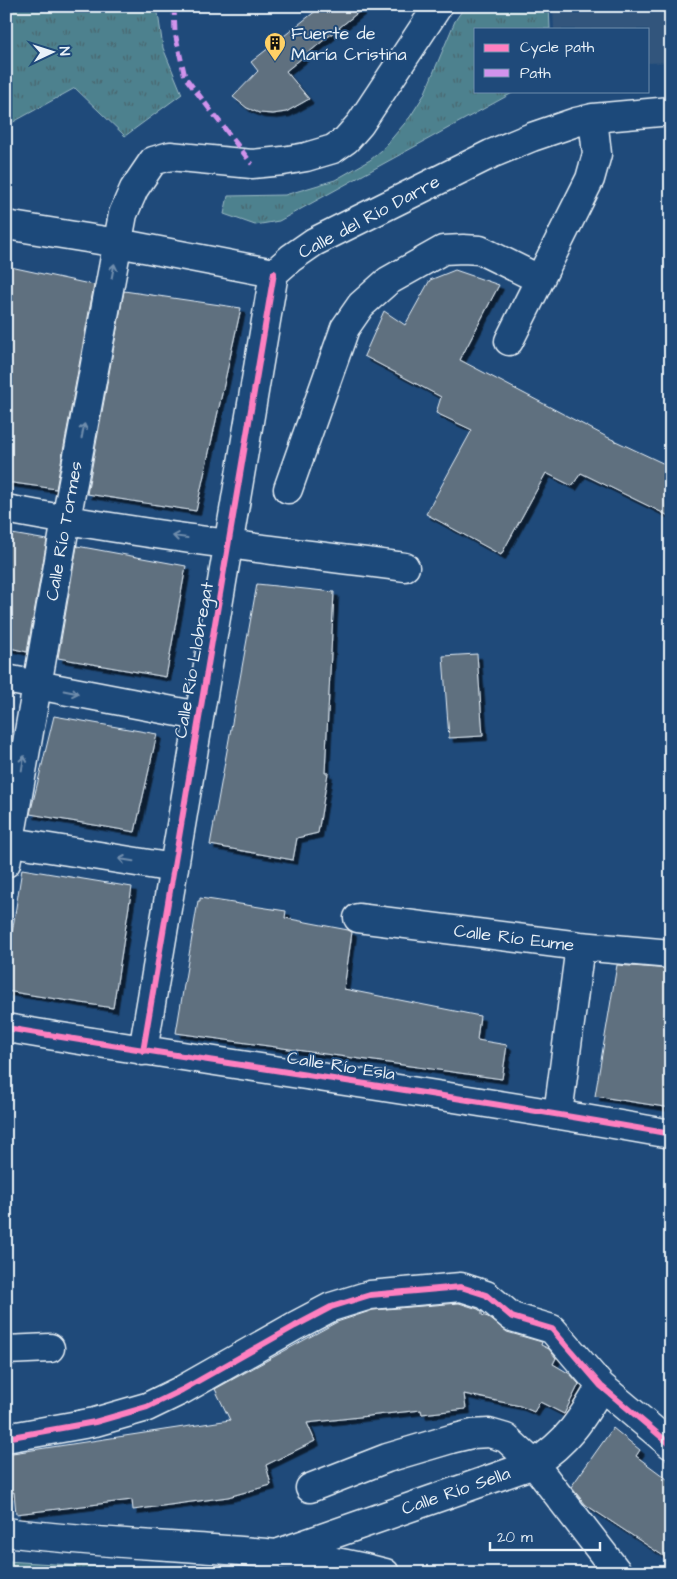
<svg xmlns="http://www.w3.org/2000/svg" width="677" height="1579" font-family="'Architects Daughter',sans-serif">
  <style>
    .built { fill: #32557c }
    .grass { fill: url(#grass-tufts); stroke: #9ab9c3 }
    .building { fill: #5e6f7f; stroke: #e8f1f8; filter: url(#shadow) }
    .lines { fill: none; stroke-linecap: round; stroke-linejoin: round }
    .minor-casing { stroke: #e8f1f8; stroke-width: 31 }
    .minor { stroke: #1f4a7a; stroke-width: 28 }
    .quiet { stroke: #d193ec; stroke-width: 5; stroke-dasharray: 10 5; stroke-linecap: butt }
    .cycleway-casing { stroke: #1f4a7a; stroke-width: 9 }
    .cycleway { stroke: #ff80c0; stroke-width: 6 }
    .oneway { stroke: #6f8dac }
    .labels { text-anchor: middle; dominant-baseline: central; stroke-width: 4; stroke-linejoin: round; paint-order: stroke }
    .poi-label { font-size: 18px; fill: #e8f1f8; stroke: #1f4a7a; text-anchor: start }
    .street-label { font-size: 18px; fill: #e8f1f8; stroke: #1f4a7a }
  </style>
  <defs>
    <pattern id="grass-tufts" width="24" height="20" patternUnits="userSpaceOnUse" patternTransform="scale(1.25)"><rect width="24" height="20" fill="#4d818e"/><path d="M3 7l-1-3M5 7V3M7 7l1-3M15 17l-1-3M17 17v-4M19 17l1-3" fill="none" stroke="#4a676f"/></pattern>
    <filter id="shadow"><feDropShadow dx="4.5" dy="4.5" stdDeviation="0" flood-color="#0009"/></filter>
  </defs>
  <rect width="100%" height="100%" fill="#1f4a7a"/>
  <filter id="ink" filterUnits="userSpaceOnUse"><feTurbulence type="fractalNoise" baseFrequency=".02" numOctaves="2"/><feDisplacementMap in="SourceGraphic" scale="10" xChannelSelector="R" yChannelSelector="G"/><feConvolveMatrix kernelMatrix="1 2 1 2 8 2 1 2 1" color-interpolation-filters="sRGB"/></filter>
  <g filter="url(#ink)">
    <path class="built" d="M553 6H671V62L648 63V29H554Z"/>
    <path class="grass" d="M6 6H157L163 48 182 94 125 136 75 88 6 126Z
      M465 6H549L550 29H476V91H516L279 221 255 225 224 214 228 196 285 195 335 180 370 160 382 150 410 117 424 95 455 21Z
      M6 1561 198 1573H6Z"/>
    <path class="building" d="M322 6H366L286 71 309 99 286 112 273 114 259 113 247 108 233 97 258 71 251 62Z
      M6 266 94 285 56 489 6 482Z
      M455 270 499 285 460 360 607 437 671 467V517L581 473 572 486 546 473 501 555 426 514 472 430 436 413 441 397 364 356 384 311 405 325 430 280Z
      M124 291 241 308 196 511 87 494Z
      M6 533 47 540 27 652 6 647Z
      M77 546 186 566 166 677 58 658Z
      M257 584 334 592 325 773H328L318 833 297 838 293 860 210 845Z
      M477 654 483 736 449 738 443 656Z
      M54 716 157 734 135 832 30 814Z
      M22 869 132 887 113 1008 6 991V972Z
      M200 898 286 911 285 918 348 930 352 932 344 989 480 1016 477 1040 507 1045 502 1079 176 1033 198 901H200Z
      M617 965 671 969V1108L595 1096Z
      M459 1303 478 1309 482 1312V1315L488 1317 507 1332 542 1342 541 1345 549 1349 556 1358 553 1364 570 1374 579 1384 564 1414 540 1402 534 1412 520 1406 464 1394 466 1409 422 1414 421 1410 307 1423 315 1441 266 1465 271 1485 228 1497 133 1510 132 1500 16 1514 14 1492 6 1494V1454L230 1420 215 1389 337 1322 373 1310Z
      M613 1428 640 1450 636 1456 671 1482V1561L586 1505 571 1487Z"/>
    <g class="lines">
      <g class="minor-casing">
        <path id="minor" d="M6 225 118 243 274 273
          M274 273 291 258 314 242 491 154 532 137 576 122 593 118 671 111
          M509 341 590 179 597 154 593 118
          M288 489 345 328 361 305 388 281 443 250 463 249 480 250 539 279
          M6 509C138 534 272 550 405 567
          M6 679 199 716
          M6 841 174 868
          M6 863 66 520 123 214 134 189 153 161 170 156 252 164 283 161 306 157 333 149 346 140 360 124 438 6
          M358 918 580 946 671 954
          M6 1028C228 1065 450 1094 671 1134
          M143 1051 274 273
          M558 1114 580 946
          M6 1350 50 1348
          M6 1438 95 1422 147 1407 182 1390 295 1326 331 1307 370 1295 461 1287 486 1295 512 1317 552 1329 601 1386 671 1445
          M310 1488 387 1458 451 1439 472 1434 489 1433 506 1438 534 1464 618 1573
          M6 1532C74 1541 143 1544 212 1549 270 1553 329 1557 385 1573
          M282 1552 534 1464C568 1441 581 1421 601 1386"/>
      </g>
      <use href="#minor" class="minor"/>
      <path class="quiet" d="M174 6 175 33 185 77 252 164"/>
      <g class="cycleway-casing">
        <path id="cycleway" d="M6 1028C228 1065 450 1094 671 1134
          M143 1051 274 273
          M6 1438 95 1422 147 1407 182 1390 295 1326 331 1307 370 1295 461 1287 486 1295 512 1317 552 1329 601 1386 671 1445"/>
      </g>
      <use href="#cycleway" class="cycleway"/>
    </g>
    <defs><path id="oneway-shaft" d="M-6 0H5M1.5-3L5.5 0L1.5 3" fill="none" stroke-width="1.6" stroke-linecap="round" stroke-linejoin="round" transform="scale(1.25)"/></defs>
    <g class="oneway">
      <use href="#oneway-shaft" transform="translate(113 271) rotate(-79)"/>
      <use href="#oneway-shaft" transform="translate(83 431) rotate(-79)"/>
      <use href="#oneway-shaft" transform="translate(180 537) rotate(-172)"/>
      <use href="#oneway-shaft" transform="translate(71 692) rotate(11)"/>
      <use href="#oneway-shaft" transform="translate(23 763) rotate(-80)"/>
      <use href="#oneway-shaft" transform="translate(126 860) rotate(-171)"/>
    </g>
  </g>
  <defs>
    <g id="building-pin" transform="scale(1.125)"><path d="M0 17L-7.5 6A9.5 9.5 0 1 1 7.5 6Z" fill="#ffd166" stroke="#1f4a7a"/><path d="M-4-6H4V6H1V3H-1V6H-4ZM-2.5-4.3h1.7v1.8h-1.7ZM.8-4.3h1.7v1.8H.8ZM-2.5-1h1.7V.8h-1.7ZM.8-1h1.7V.8H.8Z" fill="#111"/></g>
  </defs>
  <g fill-rule="evenodd">
    <use href="#building-pin" x="275" y="43"/>
  </g>
  <g class="labels">
    <g class="poi-label">
      <text x="291" y="33">Fuerte de<tspan x="291" dy="21">María Cristina</tspan></text>
    </g>
    <g class="street-label">
      <text transform="translate(369 217) rotate(-28)">Calle del Río Darre</text>
      <text transform="translate(64 531) rotate(-80)">Calle Río Tormes</text>
      <text transform="translate(194 660) rotate(-80)">Calle Río Llobregat</text>
      <text transform="translate(514 938) rotate(7)">Calle Río Eume</text>
      <text transform="translate(341 1066) rotate(9)">Calle Río Esla</text>
      <text transform="translate(456 1491) rotate(-19)">Calle Río Sella</text>
    </g>
  </g>
  <rect width="677" height="1579" fill="none" stroke="#1f4a7a" stroke-width="25"/>
  <rect x="12" y="12" width="652" height="1554" fill="none" stroke="#e8f1f8" stroke-width="2" filter="url(#ink)"/>
  <rect x="474" y="28" width="175" height="65" fill="#1f4a7a" stroke="#6f8dac"/>
  <rect x="484" y="44" width="25" height="8" fill="#ff80c0" stroke="#6f8dac"/>
  <text x="520" y="52" font-size="15" fill="#e8f1f8">Cycle path</text>
  <rect x="484" y="69" width="25" height="8" fill="#d193ec" stroke="#6f8dac"/>
  <text x="520" y="78" font-size="15" fill="#e8f1f8">Path</text>
  <g transform="translate(52 52) rotate(86)" stroke="#1f4a7a" stroke-width="4" paint-order="stroke">
  <path d="M0-4L9 19L0 12L-9 19Z" fill="#e8f1f8"/>
  <text y="-8" font-size="14" font-weight="bold" text-anchor="middle" fill="#e8f1f8">N</text>
  </g>
  <path d="M490 1542v8h110v-8" fill="none" stroke="#e8f1f8" stroke-width="2.5"/>
  <text x="497" y="1542" font-size="15" fill="#e8f1f8" stroke="#1f4a7a" stroke-width="4" paint-order="stroke">20 m</text>
</svg>
